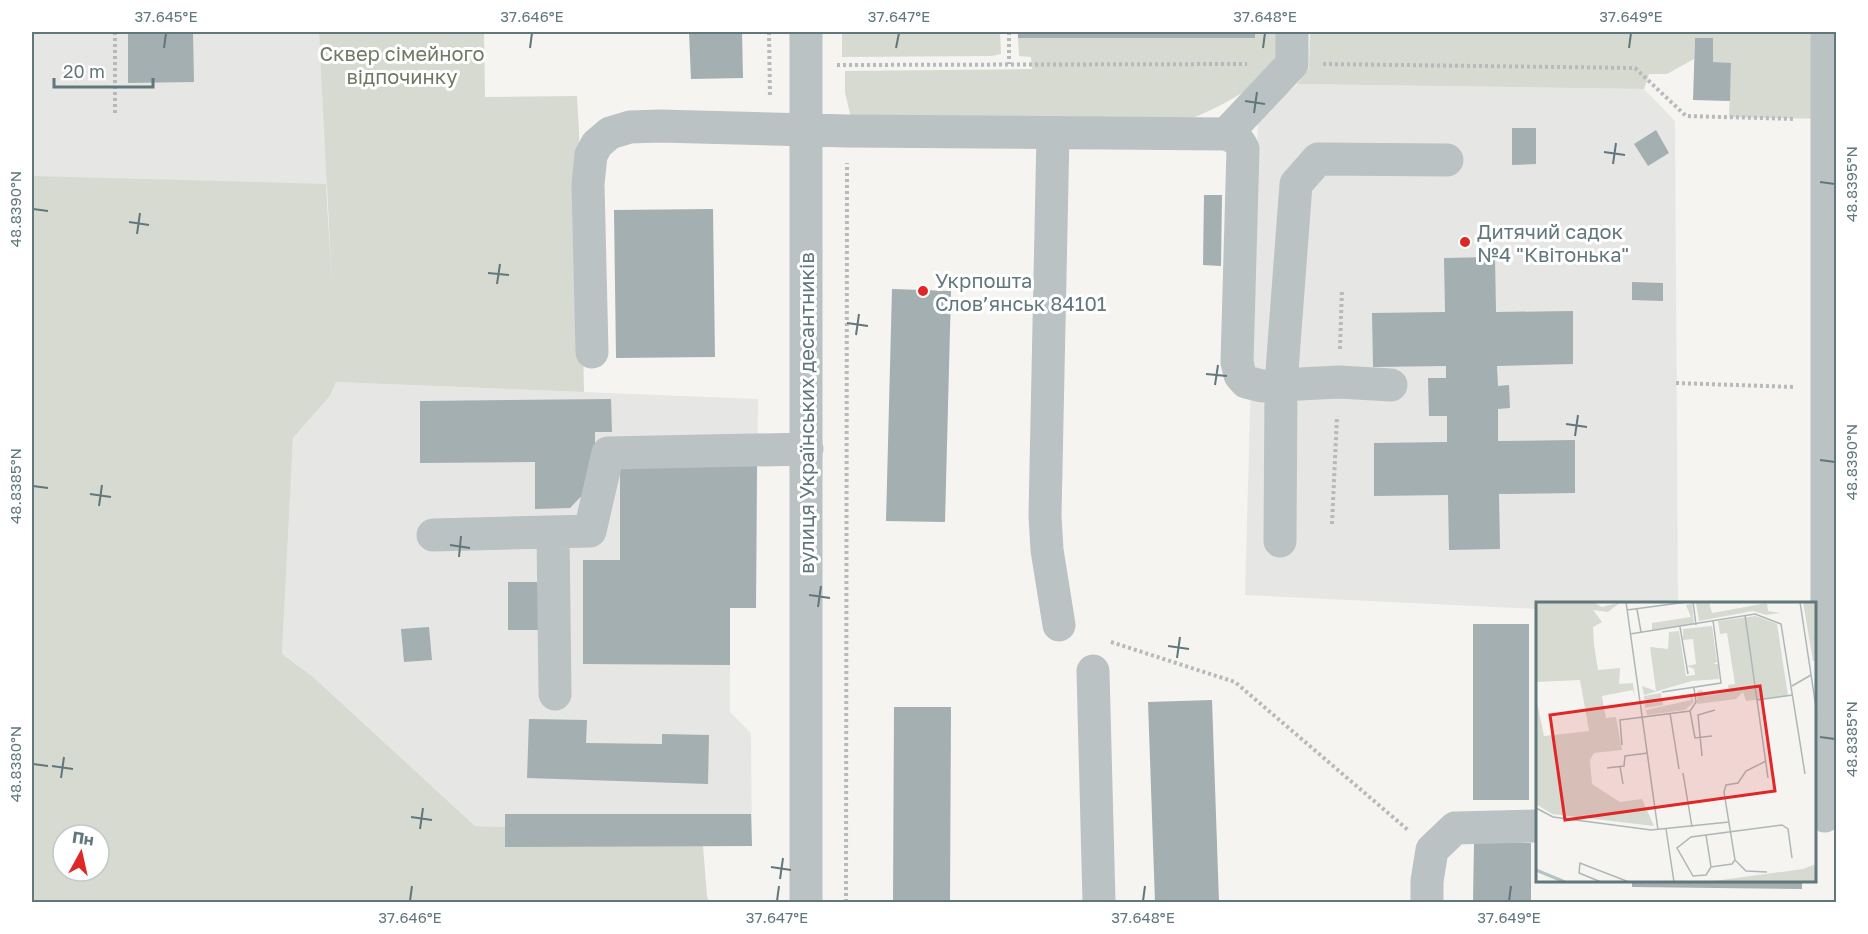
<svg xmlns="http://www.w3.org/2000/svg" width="1868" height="934" font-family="'Golos Text',sans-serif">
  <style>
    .built { fill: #e6e6e5 }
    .green { fill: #d6dad1; fill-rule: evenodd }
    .building { fill: #a3afb1 }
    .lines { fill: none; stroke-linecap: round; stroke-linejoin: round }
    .path { stroke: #b6babc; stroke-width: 4; stroke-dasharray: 3 3; stroke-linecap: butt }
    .minor { stroke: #bbc2c4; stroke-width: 33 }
    .ticks { fill: none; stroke: #61777c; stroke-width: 2 }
    .poi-dot { fill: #df2728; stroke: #fff; stroke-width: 2 }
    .labels { text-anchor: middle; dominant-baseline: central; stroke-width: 6; stroke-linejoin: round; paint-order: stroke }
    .park-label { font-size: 20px; fill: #6d7963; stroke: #fff }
    .poi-label { font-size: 20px; fill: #61777c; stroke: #fff; text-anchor: start }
    .street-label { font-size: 20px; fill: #61777c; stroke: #fff }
    .inset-river { fill: none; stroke: #b3c4c5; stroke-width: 3 }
    .inset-road { fill: none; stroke: #adb7b8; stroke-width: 1.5 }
    .view { fill: #df2728; fill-opacity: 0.15; stroke: #df2728; stroke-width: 3 }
    .inset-edge { fill: none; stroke: #61777c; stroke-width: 3 }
    .neatline { fill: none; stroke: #61777c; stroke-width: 2 }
    .ticks-label { font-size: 15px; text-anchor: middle; fill: #61777c }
  </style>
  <rect width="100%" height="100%" fill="#f5f4f1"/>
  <path class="built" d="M32 32H319L328 188 32 177Z
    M1297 84 1644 89 1675 121 1678 604H1538V609L1245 595 1258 119Z
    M336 382 758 399 756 608H730V712L751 733 752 846 505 847V827L475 826 312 676 282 654 293 438 330 396Z"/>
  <path class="green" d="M319 32H484L485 97 577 96 579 131 584 392 336 382 330 396 293 438 282 654 312 676 475 826 505 827 703 846 707 896 709 902H32V176L326 184 332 284ZM63 835H99V871H63Z
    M842 32H1000L1001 54 992 56 842 57Z
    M1255 32H1278L1276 64C1271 69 1265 76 1259 81 1237 98 1209 112 1183 122L851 118 845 92V71L1032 69 1031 57 1019 56 1018 38H1255Z
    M1310 32H1836V119L1729 117 1731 64 1713 62V38H1695L1694 59 1667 74H1649L1644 89 1297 84 1309 68Z"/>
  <path class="building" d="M128 32H193L194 82 128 83Z
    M689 32H742L743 78 691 79Z
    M1018 32H1255V38H1018Z
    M1695 38H1713V62L1731 63 1730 101 1693 100Z
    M1512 128H1536V164L1512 165Z
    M1656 130 1669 153 1648 166 1634 144Z
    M1204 195H1222L1221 266 1203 265Z
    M713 209 715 357 616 358 614 210Z
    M1495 257 1496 312 1573 311V364L1497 366 1498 386 1509 385 1510 408 1498 409V441L1575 440V493L1499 494 1500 549 1449 550 1448 495 1374 496V443L1447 442V416H1429L1428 378H1446V366L1373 367 1372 313 1445 312 1444 258Z
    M1632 282 1663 283V301L1632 300Z
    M892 289 951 291 945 522 886 521Z
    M611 399 612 432H595V482L570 508 535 509V462L420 463V401Z
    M620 459H757L756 608H730V665L583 664V560H620Z
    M508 582H544L545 630H508Z
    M1473 624H1529V800H1473Z
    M429 627 432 660 404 662 401 629Z
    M1212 700 1219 902H1155L1148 702Z
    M894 707H951L950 902H893Z
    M529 719 587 720 586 743 662 744V734L709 735 708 784 527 778Z
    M505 814H751L752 846 505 847Z
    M1474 842 1531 843V902H1473Z
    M1632 882H1802V889L1632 887Z"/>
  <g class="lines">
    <path class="path" d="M115 32V113
      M769 32 770 97
      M1009 32V64
      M1323 64 1635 68 1686 116 1795 119
      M837 65 1247 64
      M1340 349 1342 289
      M1676 383 1795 387
      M1332 524 1337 416
      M1111 642 1235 682 1408 830
      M846 902 847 163"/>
    <path class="minor" d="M1053 133 1045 516 1047 550 1059 625
      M1226 134C1235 137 1239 140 1243 149L1237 362 1240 375 1246 382 1262 386 1339 382 1391 385
      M592 352 588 184 591 155 597 144 610 133 630 127 660 126 847 131 1226 134 1292 64V32
      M553 533 555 694
      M433 535 590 531 608 453 807 449
      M1280 541 1281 384 1296 184 1318 159 1447 160
      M1093 671 1099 902
      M1825 816 1827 661V32
      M806 902V32
      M1427 902V881L1432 850 1455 828 1538 826"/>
  </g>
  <path class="ticks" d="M164 48 166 33M530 48 532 33M896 48 899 33M1263 48 1265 33M1629 48 1631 33M1245 101 1265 104M1254 113 1257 92M1604 152 1625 155M1613 164 1616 143M1820 182 1835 184M33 209 48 211M129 222 149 225M137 234 140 213M488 273 509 275M497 284 500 264M847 323 868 326M856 335 859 314M1206 374 1227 376M1215 385 1218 365M1566 424 1587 427M1575 436 1578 415M1820 460 1835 462M33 486 48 488M90 494 111 497M99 506 102 485M450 545 470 548M459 557 461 536M809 595 830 598M818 607 821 586M1168 646 1189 649M1177 658 1180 637M1820 737 1835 739M33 764 48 766M52 766 73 769M61 778 64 757M411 817 432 820M420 829 423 808M771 867 791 870M780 879 783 858M410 901 412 886M777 901 779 886M1143 901 1145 886M1509 901 1511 886"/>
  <g class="poi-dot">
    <circle cx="1465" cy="242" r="6"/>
    <circle cx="923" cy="291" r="6"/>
  </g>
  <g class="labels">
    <g class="park-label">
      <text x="402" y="53">Сквер сімейного<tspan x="402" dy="23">відпочинку</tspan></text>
    </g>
    <g class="poi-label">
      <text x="1477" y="231">Дитячий садок<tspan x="1477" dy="23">№4 "Квітонька"</tspan></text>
      <text x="935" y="280">Укрпошта<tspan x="935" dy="23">Слов’янськ 84101</tspan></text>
    </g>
    <g class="street-label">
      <text transform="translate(806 413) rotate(-90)">вулиця Українських десантників</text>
    </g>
  </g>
  <g transform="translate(1536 602)">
    <rect width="280" height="280" fill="#f5f4f1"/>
    <path d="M0 0H57L66 5 85 0 72 10 57 8 66 20 57 25 58 43 62 68 84 66 83 82 97 81 99 97 97 88 66 94 70 116 80 115 86 148 58 151 54 158 56 182 84 200 106 197 118 224 16 212 0 202V95L8 134 53 129 44 78 0 80ZM173 0 176 11 231 1 232 9 244 11 230 13 217 9 163 19 160 1ZM267 0H280V59H277ZM156 2 158 22 116 28V21L155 15 150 3ZM220 14 241 22 252 94 210 99 207 90 200 97 161 102V89L166 88 168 94 193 90 192 83 199 82 191 31 184 32 182 19ZM176 24 181 60 177 62H182L183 77 156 79 108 93 106 84 120 89 114 45 132 47 133 30 143 29 150 74 159 73 158 67 151 64 160 62 157 37 147 38V27ZM154 90 158 100 149 108 111 113 110 108 155 98ZM125 91 127 103 109 106 108 94ZM280 262V280H171L267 267Z" fill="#d6dad1"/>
    <path class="inset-river" d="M0 268 29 280"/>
    <path class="inset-road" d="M90 0 122 228M157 0 160 23M264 0 281 112M101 7 105 30M91 8 151 0M209 13 232 176M144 25 152 72M94 32 219 12 245 22 269 172M256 84 275 73M126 90 185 81 177 18M221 98 257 93M154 109 159 136 176 134M134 111 143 167M86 143 84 118 154 109 160 100 158 86M166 154 162 113 179 108M230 159 210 169 202 181 190 183 188 190 199 258 210 269 231 270M84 164 87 182M71 166 88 164 89 154 112 151M147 171 156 225M0 206 17 215 115 228 193 220M130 227 138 280M170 233 175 265 196 262 199 258M175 265 170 273 157 274 141 246 155 235 246 223 252 227 256 256M65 280 43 271 44 261 93 280"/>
    <path class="view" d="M224 84 239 189 29 218 14 113Z"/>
    <rect width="280" height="280" class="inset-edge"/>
  </g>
  <rect width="1868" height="934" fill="none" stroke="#ffffff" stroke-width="66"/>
  <g transform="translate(81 853) rotate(8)"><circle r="28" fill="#ffffff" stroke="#c0c9cb" stroke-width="1.5"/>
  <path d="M0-4.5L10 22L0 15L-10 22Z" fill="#df2728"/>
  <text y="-9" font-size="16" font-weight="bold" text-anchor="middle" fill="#61777c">Пн</text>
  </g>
  <path d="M54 78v9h99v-9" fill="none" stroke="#61777c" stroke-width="3"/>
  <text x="63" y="78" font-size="18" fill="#61777c" stroke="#ffffff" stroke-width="4.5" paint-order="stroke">20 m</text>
  <rect x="33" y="33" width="1802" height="868" class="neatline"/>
  <g class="ticks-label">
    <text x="166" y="22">37.645°E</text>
    <text x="532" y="22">37.646°E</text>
    <text x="899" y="22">37.647°E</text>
    <text x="1265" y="22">37.648°E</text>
    <text x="1631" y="22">37.649°E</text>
    <text transform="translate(1852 184) rotate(-90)" y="5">48.8395°N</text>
    <text transform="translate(16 209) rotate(-90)" y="5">48.8390°N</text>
    <text transform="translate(1852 462) rotate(-90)" y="5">48.8390°N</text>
    <text transform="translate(16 486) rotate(-90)" y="5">48.8385°N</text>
    <text transform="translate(1852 739) rotate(-90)" y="5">48.8385°N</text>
    <text transform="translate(16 764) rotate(-90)" y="5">48.8380°N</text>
    <text x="410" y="923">37.646°E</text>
    <text x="777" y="923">37.647°E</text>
    <text x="1143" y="923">37.648°E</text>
    <text x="1509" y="923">37.649°E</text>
  </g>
</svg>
